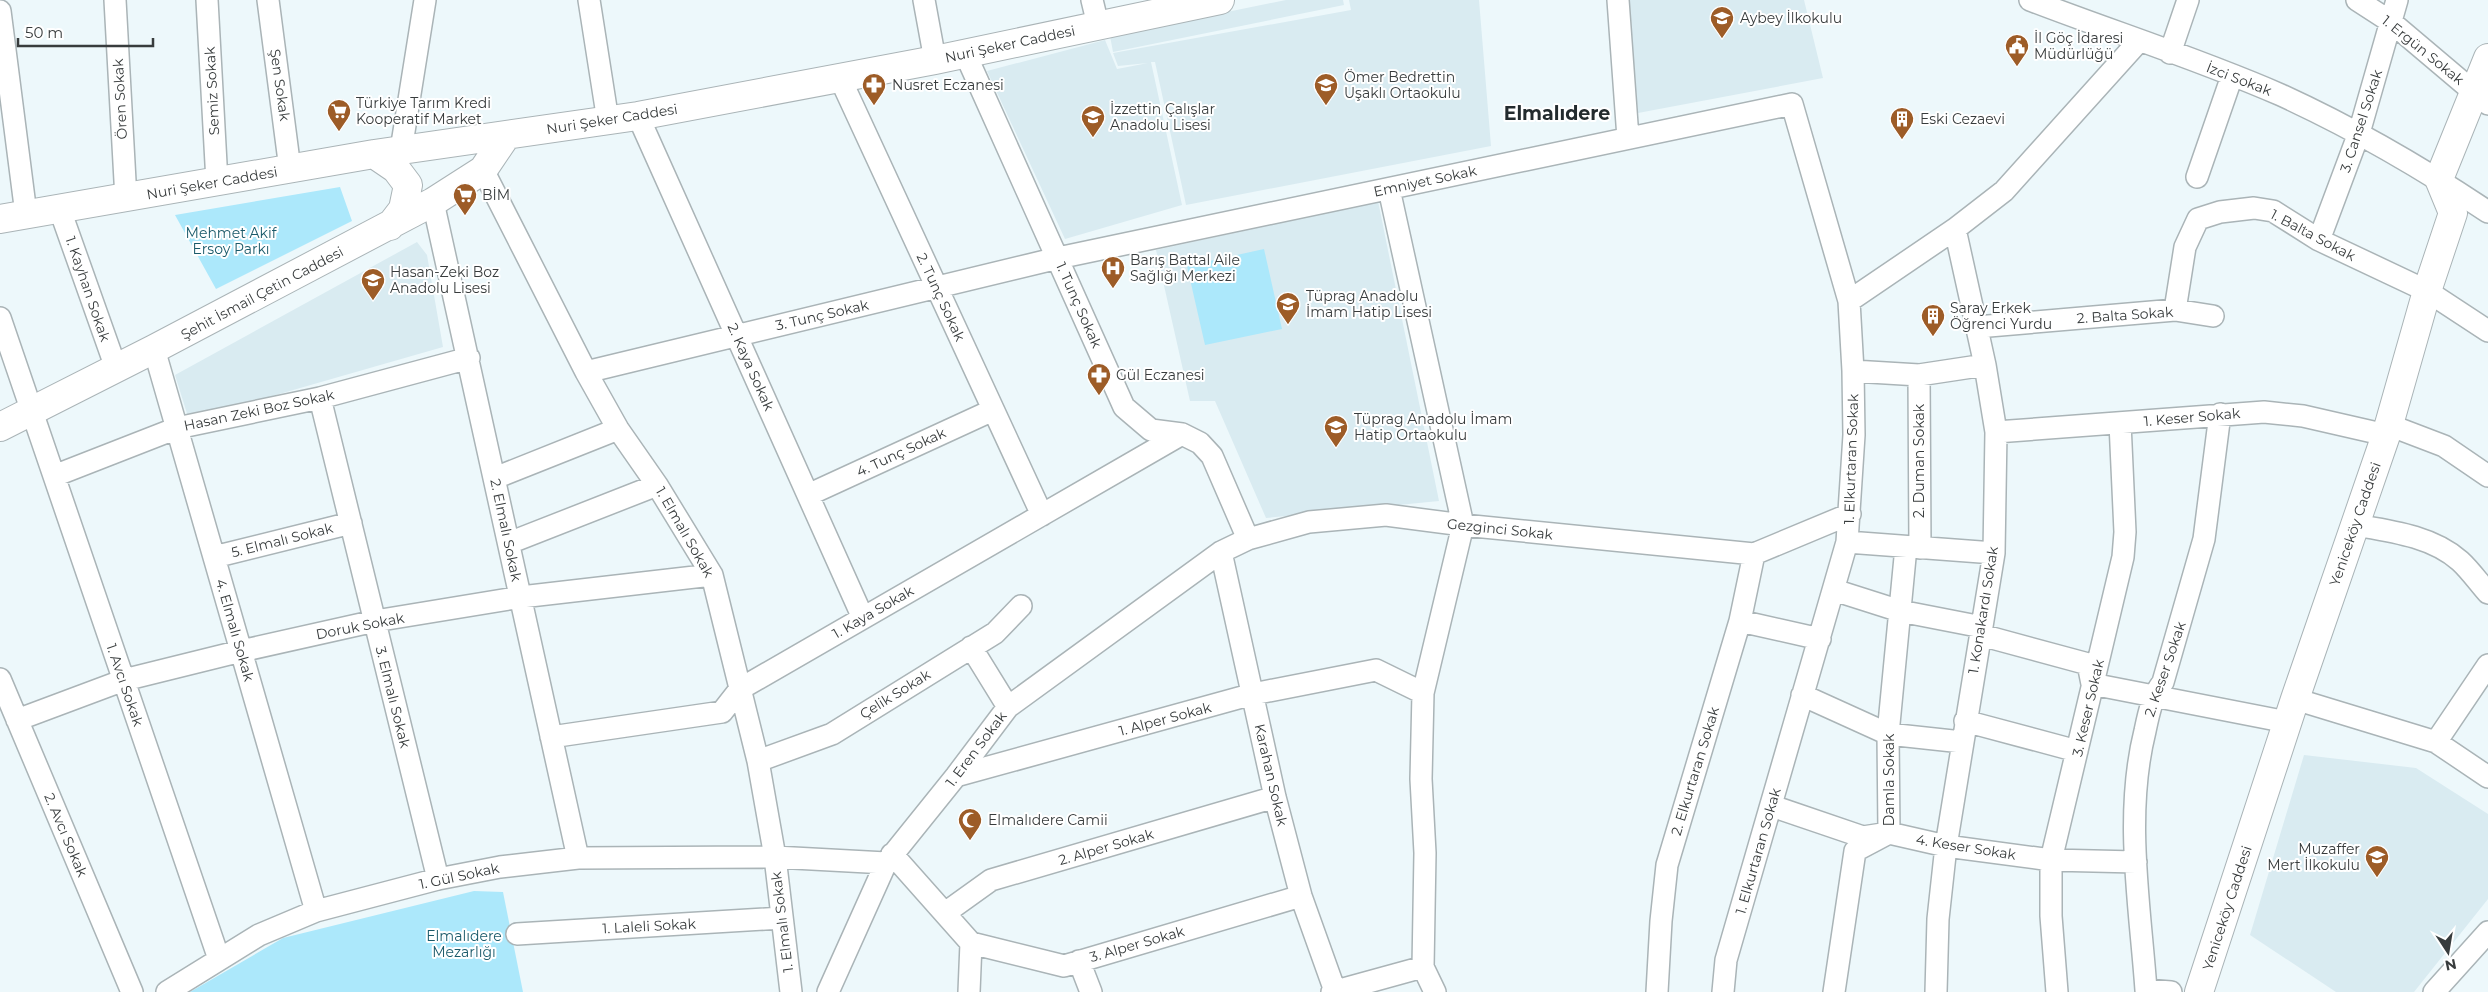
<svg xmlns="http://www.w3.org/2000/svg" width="2488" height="992" font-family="Montserrat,sans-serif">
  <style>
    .built { fill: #d9ebf1 }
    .green { fill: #ace8fb }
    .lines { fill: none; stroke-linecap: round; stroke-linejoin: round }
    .street-casing { stroke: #aab4b7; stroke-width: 24 }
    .secondary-casing { stroke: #aab4b7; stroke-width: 30 }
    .street { stroke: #fff; stroke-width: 21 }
    .secondary { stroke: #fff; stroke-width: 28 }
    .labels { text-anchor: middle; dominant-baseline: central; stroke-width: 4; stroke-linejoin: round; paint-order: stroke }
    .poi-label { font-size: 14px; fill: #383c3d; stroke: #fff; text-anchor: start }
    .street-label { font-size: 14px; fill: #383c3d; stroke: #fff }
    .park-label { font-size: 14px; fill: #1a5a6a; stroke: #fff }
    .district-label { font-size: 19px; font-weight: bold; fill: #232b2e; stroke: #fff }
  </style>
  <rect width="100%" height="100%" fill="#edf8fb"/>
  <path class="built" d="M1286 0H1343L1344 5 1113 52 1110 36Z
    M1349 0H1479L1491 146 1186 205 1155 62H1151L1182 205 1065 239 987 71 1105 40 1117 69 1148 63 1118 66 1113 53 1351 10Z
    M1628 0H1804L1823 78 1638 113Z
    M1378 201 1439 501 1266 518 1215 401H1190L1156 250Z
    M417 242 427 255 443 347 189 420 175 375Z
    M2304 755 2416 768 2488 814V899L2414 992H2336L2250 935Z"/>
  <path class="green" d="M340 187 352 221 216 289 175 215Z
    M1264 249 1282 329 1205 345 1187 266Z
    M474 891 503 892 523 992H190L283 938Z"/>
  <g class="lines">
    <g class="street-casing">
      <path id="street" d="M115 0 126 199
        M207 0 217 182
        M268 0 290 169
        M589 0 608 121
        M924 0 935 60
        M1092 0 1098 25
        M1618 0 1628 138
        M2030 0C2113 32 2199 59 2281 95 2353 128 2422 168 2488 212
        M2357 0 2391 22 2488 104
        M0 11 26 214
        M965 53 1124 407 1151 430 1182 434 1200 443 1212 456 1248 539
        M2170 53 2188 0
        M840 78 1042 515
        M638 116 863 618
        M401 150 425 0
        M483 170 586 372 618 429 657 485 712 575 758 761 775 857 791 992
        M2197 177 2232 76
        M1389 189 1463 525 1423 693 1421 779 1425 853 1423 967 1435 992
        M433 202 578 858
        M60 210 116 368
        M2319 240 2359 133 2397 0
        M2175 310 2185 247 2198 219 2220 212 2254 208 2273 211 2319 240 2427 291 2488 331
        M0 318 219 959
        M1977 327 2175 310 2213 316
        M154 349 316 911
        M1853 371 1919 375 1985 365
        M586 372 1058 258 1792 104 1849 301
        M1919 375 1920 548
        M320 398 438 879
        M2389 425 2444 446 2488 476
        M1996 432 2264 412 2303 416 2386 435
        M54 476 177 428 320 398 469 358
        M495 478 618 429
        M808 495 993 410
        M2355 525C2390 531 2432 536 2460 561 2470 570 2479 583 2488 593
        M1847 542 1994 553
        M509 543 657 485
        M1221 552 1275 797 1301 896 1335 991 1337 992
        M214 557 351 523
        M1834 590 1900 611 1977 626 1981 635 2088 664 2092 684 2287 722
        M1740 621 1820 639
        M971 647 1008 707
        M0 679 132 992
        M1802 695 1888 734 1962 742
        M2295 699 2436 742 2488 777
        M17 720 124 680 241 651 375 621 521 597 712 575
        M1965 721 2077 751
        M551 737 722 712 740 689 1182 434
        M2436 742 2488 665
        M758 761 832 734 995 633 1021 606
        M956 776 1253 694 1376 670 1423 693
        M1772 806 1863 837 1889 833 1946 846 2051 860 2136 862
        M892 854 971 943 969 992
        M945 913 991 880 1275 797
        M517 934 781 918
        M971 943 1064 966 1301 896
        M1079 961 1091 992
        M167 992 259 935 316 911 438 879 500 867 578 858 775 857 886 863
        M828 992 886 863 956 776 1008 707 1221 552 1248 539 1309 522 1386 515 1463 525 1754 554 1850 514
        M1332 992 1423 967
        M1657 992 1661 921 1667 865 1740 621 1754 554
        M1723 992 1726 960 1847 542 1854 435 1853 371 1849 301 1955 229 2004 191 2139 41
        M1834 992 1855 851 1889 833 1888 734 1906 547
        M1936 992 1938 919 1946 846 1994 553 1996 432 1985 365 1955 229
        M2057 992 2051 916V860L2123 557 2125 532 2120 423
        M2171 992 2146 990C2140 905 2124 815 2145 731 2149 712 2152 697 2163 682L2204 539 2220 414
        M2434 992 2488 932"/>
    </g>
    <g class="secondary-casing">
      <path id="secondary" d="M374 154 396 169 408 185 403 209 390 226
        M0 219 374 154 638 116 935 60 1220 0
        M0 427 154 349 433 202 483 170 506 136
        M2199 992 2295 699 2386 435 2427 291 2453 213 2439 179 2488 58"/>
    </g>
    <use href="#street" class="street"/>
    <use href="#secondary" class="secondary"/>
  </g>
  <defs>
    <g id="school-pin" transform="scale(1.25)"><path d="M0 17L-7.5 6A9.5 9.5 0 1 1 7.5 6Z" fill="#9d5c27" stroke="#fff"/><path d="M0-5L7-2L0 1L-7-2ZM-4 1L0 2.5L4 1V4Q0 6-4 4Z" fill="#fff"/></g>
    <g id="civic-pin" transform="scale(1.25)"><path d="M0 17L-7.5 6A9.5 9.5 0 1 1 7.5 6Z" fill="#9d5c27" stroke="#fff"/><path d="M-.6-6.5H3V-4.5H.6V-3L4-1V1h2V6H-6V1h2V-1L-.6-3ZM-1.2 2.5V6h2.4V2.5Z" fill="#fff"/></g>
    <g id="pharmacy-pin" transform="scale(1.25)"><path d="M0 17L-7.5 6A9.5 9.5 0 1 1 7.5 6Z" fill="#9d5c27" stroke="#fff"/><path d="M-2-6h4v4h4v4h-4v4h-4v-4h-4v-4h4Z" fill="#fff"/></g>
    <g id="supermarket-pin" transform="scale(1.25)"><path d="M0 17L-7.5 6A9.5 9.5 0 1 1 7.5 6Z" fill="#9d5c27" stroke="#fff"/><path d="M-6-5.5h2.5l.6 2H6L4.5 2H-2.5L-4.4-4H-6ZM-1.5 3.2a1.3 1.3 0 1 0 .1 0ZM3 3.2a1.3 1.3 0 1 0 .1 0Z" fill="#fff"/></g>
    <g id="building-pin" transform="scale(1.25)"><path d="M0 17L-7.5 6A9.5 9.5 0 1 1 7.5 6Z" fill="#9d5c27" stroke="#fff"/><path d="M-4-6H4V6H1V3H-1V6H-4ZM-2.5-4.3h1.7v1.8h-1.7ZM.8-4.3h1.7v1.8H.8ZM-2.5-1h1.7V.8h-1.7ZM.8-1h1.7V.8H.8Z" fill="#fff"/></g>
    <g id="hospital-pin" transform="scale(1.25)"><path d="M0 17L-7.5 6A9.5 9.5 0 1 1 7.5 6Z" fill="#9d5c27" stroke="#fff"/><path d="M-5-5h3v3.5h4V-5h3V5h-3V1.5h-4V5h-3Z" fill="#fff"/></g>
    <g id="mosque-pin" transform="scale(1.25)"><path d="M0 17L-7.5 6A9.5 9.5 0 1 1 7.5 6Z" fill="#9d5c27" stroke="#fff"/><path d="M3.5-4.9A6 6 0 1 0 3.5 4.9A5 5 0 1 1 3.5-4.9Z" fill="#fff"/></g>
  </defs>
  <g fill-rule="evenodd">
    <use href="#school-pin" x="1722" y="18"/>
    <use href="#civic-pin" x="2017" y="46"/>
    <use href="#pharmacy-pin" x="874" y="85"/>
    <use href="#school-pin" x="1326" y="85"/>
    <use href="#supermarket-pin" x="339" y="111"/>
    <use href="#school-pin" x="1093" y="117"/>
    <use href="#building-pin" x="1902" y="119"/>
    <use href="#supermarket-pin" x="465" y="195"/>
    <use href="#hospital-pin" x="1113" y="268"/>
    <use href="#school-pin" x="373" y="280"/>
    <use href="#school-pin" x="1288" y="304"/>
    <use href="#building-pin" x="1933" y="316"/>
    <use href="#pharmacy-pin" x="1099" y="375"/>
    <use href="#school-pin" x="1336" y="427"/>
    <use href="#mosque-pin" x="970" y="820"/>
    <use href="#school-pin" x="2377" y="857"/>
  </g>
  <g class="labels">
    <g class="poi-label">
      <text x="1740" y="18">Aybey İlkokulu</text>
      <text x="2034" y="38">İl Göç İdaresi<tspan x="2034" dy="16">Müdürlüğü</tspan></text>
      <text x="1344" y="77">Ömer Bedrettin<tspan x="1344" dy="16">Uşaklı Ortaokulu</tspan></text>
      <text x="892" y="85">Nusret Eczanesi</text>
      <text x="356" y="103">Türkiye Tarım Kredi<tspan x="356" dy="16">Kooperatif Market</tspan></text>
      <text x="1110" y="109">İzzettin Çalışlar<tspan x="1110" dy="16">Anadolu Lisesi</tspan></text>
      <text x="1920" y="119">Eski Cezaevi</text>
      <text x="482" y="195">BİM</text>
      <text x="1130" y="260">Barış Battal Aile<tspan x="1130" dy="16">Sağlığı Merkezi</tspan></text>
      <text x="390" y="272">Hasan-Zeki Boz<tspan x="390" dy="16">Anadolu Lisesi</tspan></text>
      <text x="1306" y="296">Tüprag Anadolu<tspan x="1306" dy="16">İmam Hatip Lisesi</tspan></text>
      <text x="1950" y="308">Saray Erkek<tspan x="1950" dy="16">Öğrenci Yurdu</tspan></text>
      <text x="1116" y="375">Gül Eczanesi</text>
      <text x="1354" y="419">Tüprag Anadolu İmam<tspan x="1354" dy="16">Hatip Ortaokulu</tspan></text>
      <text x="988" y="820">Elmalıdere Camii</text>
      <text x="2360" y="849" text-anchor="end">Muzaffer<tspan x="2360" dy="16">Mert İlkokulu</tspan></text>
    </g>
    <g class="street-label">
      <text transform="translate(1010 44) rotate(-12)">Nuri Şeker Caddesi</text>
      <text transform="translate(2423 50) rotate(39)">1. Ergün Sokak</text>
      <text transform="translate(2239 79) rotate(21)">İzci Sokak</text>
      <text transform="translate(280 85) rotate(82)">Şen Sokak</text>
      <text transform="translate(212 91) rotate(-93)">Semiz Sokak</text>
      <text transform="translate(120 99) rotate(-93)">Ören Sokak</text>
      <text transform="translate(612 119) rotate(-9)">Nuri Şeker Caddesi</text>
      <text transform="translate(2361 121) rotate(-72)">3. Cansel Sokak</text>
      <text transform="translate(1425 181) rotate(-12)">Emniyet Sokak</text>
      <text transform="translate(212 183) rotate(-10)">Nuri Şeker Caddesi</text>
      <text transform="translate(2313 235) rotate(28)">1. Balta Sokak</text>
      <text transform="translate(88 289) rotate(71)">1. Kayhan Sokak</text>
      <text transform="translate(262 293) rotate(-28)">Şehit İsmail Çetin Caddesi</text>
      <text transform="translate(941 297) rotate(65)">2. Tunç Sokak</text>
      <text transform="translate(1079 305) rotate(66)">1. Tunç Sokak</text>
      <text transform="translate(822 315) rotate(-13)">3. Tunç Sokak</text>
      <text transform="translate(2125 315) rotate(-4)">2. Balta Sokak</text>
      <text transform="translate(751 367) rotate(66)">2. Kaya Sokak</text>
      <text transform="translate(259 410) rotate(-12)">Hasan Zeki Boz Sokak</text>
      <text transform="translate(2192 417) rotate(-5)">1. Keser Sokak</text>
      <text transform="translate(901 452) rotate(-25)">4. Tunç Sokak</text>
      <text transform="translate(1851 459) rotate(-88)">1. Elkurtaran Sokak</text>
      <text transform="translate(1919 461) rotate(-90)">2. Duman Sokak</text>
      <text transform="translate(2355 524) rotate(-71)">Yeniceköy Caddesi</text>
      <text transform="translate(1500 529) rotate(6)">Gezginci Sokak</text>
      <text transform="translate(506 530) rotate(78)">2. Elmalı Sokak</text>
      <text transform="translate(685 532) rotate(60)">1. Elmalı Sokak</text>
      <text transform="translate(282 540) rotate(-14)">5. Elmalı Sokak</text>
      <text transform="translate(1983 610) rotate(-81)">1. Konakardı Sokak</text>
      <text transform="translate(873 612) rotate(-30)">1. Kaya Sokak</text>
      <text transform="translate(360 626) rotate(-11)">Doruk Sokak</text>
      <text transform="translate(235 630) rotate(74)">4. Elmalı Sokak</text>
      <text transform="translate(2165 669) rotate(-71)">2. Keser Sokak</text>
      <text transform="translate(125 685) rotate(71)">1. Avcı Sokak</text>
      <text transform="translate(895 694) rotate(-32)">Çelik Sokak</text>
      <text transform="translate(393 697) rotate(76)">3. Elmalı Sokak</text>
      <text transform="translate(2088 708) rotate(-77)">3. Keser Sokak</text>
      <text transform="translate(1165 719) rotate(-15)">1. Alper Sokak</text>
      <text transform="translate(976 749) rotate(-53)">1. Eren Sokak</text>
      <text transform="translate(1695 771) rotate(-73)">2. Elkurtaran Sokak</text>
      <text transform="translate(1271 775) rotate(77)">Karahan Sokak</text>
      <text transform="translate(1889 780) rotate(-90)">Damla Sokak</text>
      <text transform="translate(66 835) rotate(67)">2. Avcı Sokak</text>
      <text transform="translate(1106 847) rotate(-16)">2. Alper Sokak</text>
      <text transform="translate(1966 847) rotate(9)">4. Keser Sokak</text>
      <text transform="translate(1758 851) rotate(-74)">1. Elkurtaran Sokak</text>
      <text transform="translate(459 876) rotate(-12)">1. Gül Sokak</text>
      <text transform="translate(2227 908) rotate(-72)">Yeniceköy Caddesi</text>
      <text transform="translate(782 922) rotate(-97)">1. Elmalı Sokak</text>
      <text transform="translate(649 926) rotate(-3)">1. Laleli Sokak</text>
      <text transform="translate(1137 944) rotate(-16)">3. Alper Sokak</text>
    </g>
    <g class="park-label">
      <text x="231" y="233">Mehmet Akif<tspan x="231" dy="16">Ersoy Parkı</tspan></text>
      <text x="464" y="936">Elmalıdere<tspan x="464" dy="16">Mezarlığı</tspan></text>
    </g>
    <g class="district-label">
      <text x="1557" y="113">Elmalıdere</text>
    </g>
  </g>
  <g transform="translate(2448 952) rotate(168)" stroke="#ffffff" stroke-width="4" paint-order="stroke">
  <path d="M0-4L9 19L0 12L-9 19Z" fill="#383c3d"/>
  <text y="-8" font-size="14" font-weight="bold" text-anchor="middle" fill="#383c3d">N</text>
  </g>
  <path d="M18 38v8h135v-8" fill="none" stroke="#383c3d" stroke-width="2.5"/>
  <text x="25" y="38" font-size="15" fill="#383c3d" stroke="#ffffff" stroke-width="4" paint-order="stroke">50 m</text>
</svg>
